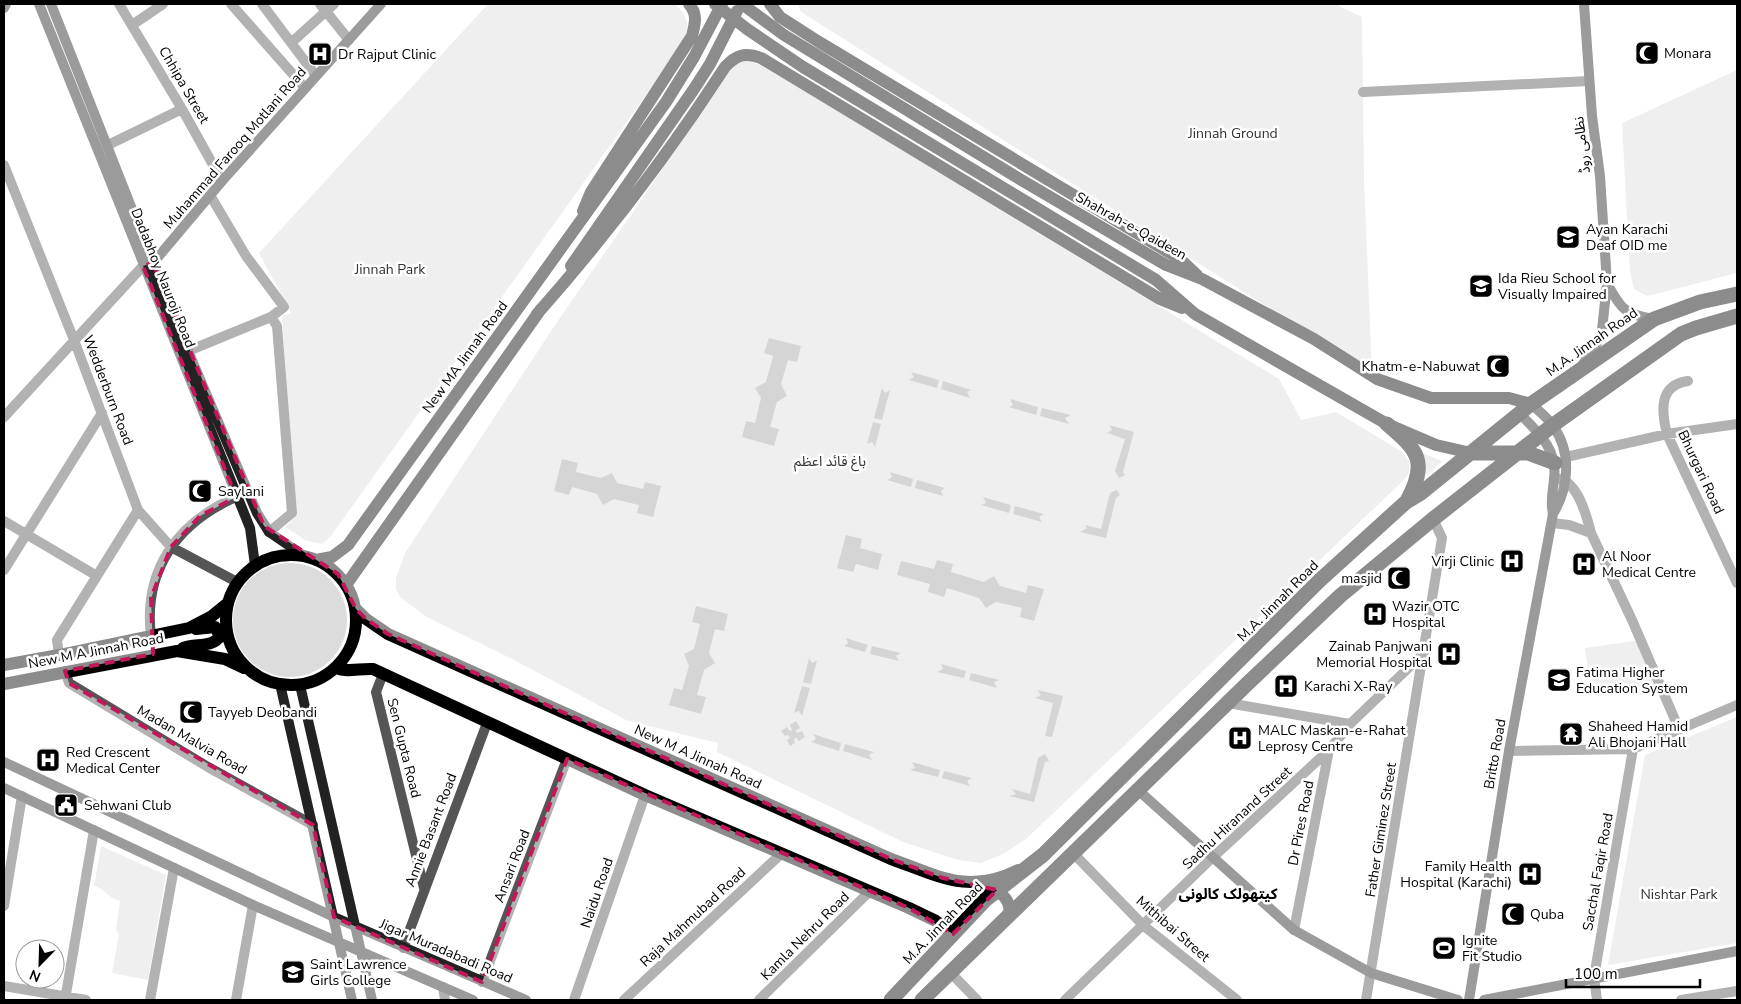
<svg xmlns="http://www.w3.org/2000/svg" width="1741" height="1004" font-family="'Nunito Sans','Noto Sans Arabic',sans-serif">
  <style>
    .green { fill: #dcdcdc }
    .water { fill: #a3a3a3 }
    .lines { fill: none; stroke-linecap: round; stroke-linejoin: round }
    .street { stroke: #555; stroke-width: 10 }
    .secondary { stroke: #222; stroke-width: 10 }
    .primary { stroke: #000; stroke-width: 12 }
    .highway { stroke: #000; stroke-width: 15 }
    .marked { fill: none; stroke: #c2185b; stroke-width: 4; stroke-dasharray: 10 6; stroke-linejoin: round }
    .labels { text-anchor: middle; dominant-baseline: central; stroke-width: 5; stroke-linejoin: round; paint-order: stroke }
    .poi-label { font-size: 14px; fill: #000; stroke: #fff; text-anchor: start }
    .street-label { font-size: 14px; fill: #000; stroke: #fff }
    .park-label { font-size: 14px; fill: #333; stroke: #fff }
    .neighbourhood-label { font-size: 15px; font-weight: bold; fill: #000; stroke: #fff }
  </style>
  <rect width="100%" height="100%" fill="#fff"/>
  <path class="green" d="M488 4H675C693 21 689 32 677 52L331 536 322 544 305 540 285 527 295 518 282 316 291 313 259 253Z
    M798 4H1335L1362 17 1364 179 1372 373 801 12Z
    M746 61 762 65 1279 379 1301 420 1336 412 1401 451C1409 459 1413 467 1406 478L1026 839 1003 854 981 863 958 860 903 842 717 752 718 743 626 720 516 661 425 616 400 597 396 589V578L405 553 553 328 727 75 735 65Z
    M1737 70V273L1647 296 1634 289 1630 271 1622 123Z
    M1421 452 1442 461 1427 476Z
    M233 620a57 57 0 1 1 114 0a57 57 0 1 1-114 0Z
    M1641 640 1660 685 1591 694 1585 648Z
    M1737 717V943L1608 965 1645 755Z
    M101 846 166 875 148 980 112 973 119 934 116 930 120 901C108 898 104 888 94 886Z"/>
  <path class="water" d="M769 338 801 346 797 362 788 360 781 384 787 396 777 402 770 427 779 429 774 446 742 437 746 421 755 423 761 398 755 388 766 382 773 356 764 353Z
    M911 372 939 380 937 388 909 380 914 377Z
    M943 381 971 390 967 392 970 398 941 389Z
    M882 388 885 393 890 390 882 420 874 418Z
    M1010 399 1038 407 1036 415 1009 407 1013 405Z
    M1042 408 1071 415 1065 418 1069 424 1040 416Z
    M873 422 881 424 875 447 872 442 867 444Z
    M1109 425 1134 432 1123 472 1125 475 1119 478 1115 471 1125 439 1107 433 1112 430Z
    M562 459 578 463 576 472 601 478 612 473 617 483 643 489 645 482 661 486 653 517 637 513 639 505 614 499 603 505 597 494 572 487 569 495 554 491Z
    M890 472 913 479 911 487 887 480 892 477Z
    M917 480 945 488 941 491 943 496 915 488Z
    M1117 490 1120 495 1116 498 1106 538 1080 532 1087 528 1085 525 1101 529 1110 493Z
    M983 497 1011 505 1009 513 981 505 986 503Z
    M1015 506 1044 514 1039 517 1042 522 1013 514Z
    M846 535 862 539 860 548 882 554 878 570 856 564 853 572 837 568Z
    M937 560 953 564 951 572 984 582 994 576 1000 586 1026 593 1028 585 1044 589 1034 621 1020 617 1022 608 996 602 986 608 979 598 947 588 944 597 928 592 930 584 897 575 901 561 934 569Z
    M696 606 728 614 724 631 715 629 709 653 715 663 704 670 697 695 706 697 701 714 669 705 674 688 682 690 689 666 684 654 694 649 700 624 692 622Z
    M846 638 868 645 865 652 844 646 848 643Z
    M872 646 901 653 896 656 899 661 870 654Z
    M809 658 812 663 817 660 811 684 803 682Z
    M941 664 966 671 964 678 937 672 943 669Z
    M971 673 999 680 994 682 997 688 969 680Z
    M802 686 810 688 802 716 799 711 794 713Z
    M1037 690 1063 696 1052 737 1045 736 1053 703 1035 698 1041 695Z
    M796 721 800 728 796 730 797 733 802 731 805 737 799 741 796 738 794 739 795 743 790 746 787 740 790 738 788 735 785 736 781 731 787 727 790 731 792 730 790 725Z
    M813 734 841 743 839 751 811 742 816 739Z
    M845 744 874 752 869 755 872 760 843 751Z
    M1045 754 1049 761 1045 762 1034 802 1009 796 1016 794 1012 789 1030 794 1038 758Z
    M912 762 940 770 938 777 910 770 915 768Z
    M944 771 972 778 967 781 970 786 942 778Z"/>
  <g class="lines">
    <path class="street" d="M119 4 182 109 222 181
      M231 4 305 88
      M262 4 316 76
      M320 4 349 40
      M132 25 163 4
      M291 43 334 4
      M1363 92 1589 81
      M108 145 182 109
      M4 165 74 340 138 510 171 547 237 582
      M188 351 271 317 284 307 246 256 210 195
      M1688 381C1659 385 1661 410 1667 434L1737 583
      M4 417 143 266 152 263
      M1566 457 1667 434 1737 424
      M1559 479C1578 482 1587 517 1591 533L1632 620 1679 729
      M4 521 97 576
      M1552 523 1569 525 1591 533
      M269 532 292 513 277 326 271 317
      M4 570 102 413
      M151 636C143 570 177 523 236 497
      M59 655 57 640 138 510
      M65 671 69 683 208 767 313 825
      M383 674 376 692 424 888
      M1228 703 1350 724
      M1509 751 1633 749 1737 705
      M1074 854 1144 926 1237 1000
      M4 906 22 796
      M1294 930 1329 750
      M403 948 487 723
      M951 973 977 1000
      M482 982 567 759
      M4 986 86 1000
      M443 987 445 1000
      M65 1000 94 830
      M150 1000 174 868
      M236 1000 253 905
      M574 1000 645 795
      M624 1000 781 854
      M759 1000 870 891
      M1065 1000 1211 859 1329 750 1350 724 1424 653
      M1366 1000 1442 538 1433 519
      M1597 1000 1594 977 1633 749
      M1681 1000 1737 991"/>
    <path class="secondary" d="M39 4 250 528 255 565
      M51 4 188 351 257 513 269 532 304 556
      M4 8 6 4
      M153 263 222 181 381 4
      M1607 283C1620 308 1625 315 1654 319
      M1583 364 1597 343 1602 330 1607 283 1600 176 1592 116 1584 4
      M1520 414C1539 433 1558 450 1554 479 1553 492 1550 501 1553 514
      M280 684 352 1000
      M300 685 372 1000
      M4 762 334 917 526 1000
      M4 788 253 905 473 1000
      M1139 791 1294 930 1371 973 1458 1000
      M1469 1000 1509 751 1553 514C1569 488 1572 452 1553 426 1548 418 1539 411 1531 404
      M1484 1000 1737 951"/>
    <path class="primary" d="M715 4 747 29 803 67 1156 280 1195 314 1387 424 1436 445 1471 453
      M742 4 784 35 1018 178 1166 265 1202 279 1314 339 1377 379 1431 398H1509L1531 404
      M770 4 780 17 819 42 1180 259 1197 275
      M583 211 591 192 692 36C695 24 698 14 689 4
      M571 266 694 89 710 64 737 11
      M537 314C606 236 668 155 725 67 736 55 745 52 761 58L1160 299 1182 308
      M226 620a65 65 0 1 1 130 0a65 65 0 1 1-130 0Z
      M316 560 332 557 348 545 666 102 694 57 722 4
      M346 585 541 309
      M356 609 366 619 388 634 891 859C939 876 968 895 1018 870
      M183 648C195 643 213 648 220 636L215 627 196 629
      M4 665 59 655 189 628 212 616 228 603
      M336 668C348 673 360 668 373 669L645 795 909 908 936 921 953 934
      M4 684 177 651 225 659 244 668
      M989 887C1002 892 1012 901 1009 916"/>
    <path class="highway" d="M1387 424C1419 451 1428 462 1407 501
      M1471 453H1528L1555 463
      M891 1000 985 900 1043 855 1319 581 1406 502 1421 493 1531 404 1654 319 1700 302 1737 294
      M922 1000 1247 684 1340 596 1433 519 1553 425 1681 334 1696 328 1737 316"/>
  </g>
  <path d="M0 0H1741V1004H0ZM153 263 264 526 338 574 356 609 366 619 388 634 891 859 943 878 997 890 953 934 909 908 567 759 482 982 334 917 313 825 69 683 65 671 153 654 151 598 171 547 200 516 236 497 143 266Z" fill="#fff" fill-opacity=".55" fill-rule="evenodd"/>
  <path class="marked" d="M153 263 264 526 338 574 356 609 366 619 388 634 891 859 943 878 997 890 953 934 909 908 567 759 482 982 334 917 313 825 69 683 65 671 153 654 151 598 171 547 200 516 236 497 143 266Z"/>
  <defs>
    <g id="mosque-square" transform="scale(1.25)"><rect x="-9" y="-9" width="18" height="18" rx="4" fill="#000" stroke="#fff"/><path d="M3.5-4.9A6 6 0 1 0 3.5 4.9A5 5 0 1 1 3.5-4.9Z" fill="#fff"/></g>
    <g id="hospital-square" transform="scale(1.25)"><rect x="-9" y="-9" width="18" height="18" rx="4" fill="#000" stroke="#fff"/><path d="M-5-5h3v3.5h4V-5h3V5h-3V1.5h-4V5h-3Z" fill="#fff"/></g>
    <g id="university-square" transform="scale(1.25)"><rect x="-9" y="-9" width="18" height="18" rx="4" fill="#000" stroke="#fff"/><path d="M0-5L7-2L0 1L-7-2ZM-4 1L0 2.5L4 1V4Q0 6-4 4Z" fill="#fff"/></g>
    <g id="temple-square" transform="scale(1.25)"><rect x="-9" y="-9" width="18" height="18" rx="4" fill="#000" stroke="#fff"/><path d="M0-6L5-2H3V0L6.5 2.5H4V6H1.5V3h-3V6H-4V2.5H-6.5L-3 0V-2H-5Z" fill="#fff"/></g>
    <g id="civic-square" transform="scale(1.25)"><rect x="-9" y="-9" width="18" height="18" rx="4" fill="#000" stroke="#fff"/><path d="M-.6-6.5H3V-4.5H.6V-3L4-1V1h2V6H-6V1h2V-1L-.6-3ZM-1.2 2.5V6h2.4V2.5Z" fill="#fff"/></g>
    <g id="stadium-square" transform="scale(1.25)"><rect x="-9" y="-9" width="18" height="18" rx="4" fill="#000" stroke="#fff"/><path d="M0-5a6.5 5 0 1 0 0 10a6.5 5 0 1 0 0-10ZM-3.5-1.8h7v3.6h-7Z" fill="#fff"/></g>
  </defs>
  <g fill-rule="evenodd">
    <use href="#mosque-square" x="1647" y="53"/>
    <use href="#hospital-square" x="320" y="54"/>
    <use href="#university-square" x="1568" y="237"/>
    <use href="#university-square" x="1481" y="286"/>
    <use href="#mosque-square" x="1498" y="366"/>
    <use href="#mosque-square" x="200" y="491"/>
    <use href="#hospital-square" x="1512" y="561"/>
    <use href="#hospital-square" x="1584" y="564"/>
    <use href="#mosque-square" x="1399" y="578"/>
    <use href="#hospital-square" x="1375" y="614"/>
    <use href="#hospital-square" x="1449" y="654"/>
    <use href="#university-square" x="1559" y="680"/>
    <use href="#hospital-square" x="1286" y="686"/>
    <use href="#mosque-square" x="191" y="712"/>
    <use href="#temple-square" x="1571" y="734"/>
    <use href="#hospital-square" x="1240" y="738"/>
    <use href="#hospital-square" x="48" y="760"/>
    <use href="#civic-square" x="66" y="805"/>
    <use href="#hospital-square" x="1530" y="874"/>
    <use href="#mosque-square" x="1513" y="914"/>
    <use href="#stadium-square" x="1444" y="948"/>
    <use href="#university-square" x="293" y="972"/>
  </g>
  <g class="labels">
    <g class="poi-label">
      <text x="1664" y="53">Monara</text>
      <text x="338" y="54">Dr Rajput Clinic</text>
      <text x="1586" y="229">Ayan Karachi<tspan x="1586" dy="16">Deaf OID me</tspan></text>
      <text x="1498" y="278">Ida Rieu School for<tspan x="1498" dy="16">Visually Impaired</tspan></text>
      <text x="1480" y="366" text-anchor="end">Khatm-e-Nabuwat</text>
      <text x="218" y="491">Saylani</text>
      <text x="1602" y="556">Al Noor<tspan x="1602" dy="16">Medical Centre</tspan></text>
      <text x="1494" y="561" text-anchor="end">Virji Clinic</text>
      <text x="1382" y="578" text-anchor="end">masjid</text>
      <text x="1392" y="606">Wazir OTC<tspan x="1392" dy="16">Hospital</tspan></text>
      <text x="1432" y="646" text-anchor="end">Zainab Panjwani<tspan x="1432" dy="16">Memorial Hospital</tspan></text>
      <text x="1576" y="672">Fatima Higher<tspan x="1576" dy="16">Education System</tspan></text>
      <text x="1304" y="686">Karachi X-Ray</text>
      <text x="208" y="712">Tayyeb Deobandi</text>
      <text x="1588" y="726">Shaheed Hamid<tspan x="1588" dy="16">Ali Bhojani Hall</tspan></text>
      <text x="1258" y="730">MALC Maskan-e-Rahat<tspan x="1258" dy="16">Leprosy Centre</tspan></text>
      <text x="66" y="752">Red Crescent<tspan x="66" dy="16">Medical Center</tspan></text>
      <text x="84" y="805">Sehwani Club</text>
      <text x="1512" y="866" text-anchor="end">Family Health<tspan x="1512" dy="16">Hospital (Karachi)</tspan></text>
      <text x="1530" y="914">Quba</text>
      <text x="1462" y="940">Ignite<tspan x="1462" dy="16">Fit Studio</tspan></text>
      <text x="310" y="964">Saint Lawrence<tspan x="310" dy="16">Girls College</tspan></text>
    </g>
    <g class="street-label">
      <text transform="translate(184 85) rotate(60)">Chhipa Street</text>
      <text transform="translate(1582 145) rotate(-97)">نظامی روڈ</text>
      <text transform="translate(235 148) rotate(-49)">Muhammad Farooq Motlani Road</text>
      <text transform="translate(1131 226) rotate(29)">Shahrah-e-Qaideen</text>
      <text transform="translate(163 278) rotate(68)">Dadabhoy Nauroji Road</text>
      <text transform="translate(1592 342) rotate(-35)">M.A. Jinnah Road</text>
      <text transform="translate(465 357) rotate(-54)">New MA Jinnah Road</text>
      <text transform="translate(108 390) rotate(69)">Wedderburn Road</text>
      <text transform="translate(1701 472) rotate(65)">Bhurgari Road</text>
      <text transform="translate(1278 601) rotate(-45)">M.A. Jinnah Road</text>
      <text transform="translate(96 651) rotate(-11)">New M A Jinnah Road</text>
      <text transform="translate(192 740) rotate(30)">Madan Malvia Road</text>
      <text transform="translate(404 748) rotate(76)">Sen Gupta Road</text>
      <text transform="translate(1495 754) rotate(-80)">Britto Road</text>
      <text transform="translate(698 757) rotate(24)">New M A Jinnah Road</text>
      <text transform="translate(1237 818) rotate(-43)">Sadhu Hiranand Street</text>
      <text transform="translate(1301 823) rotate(-79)">Dr Pires Road</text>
      <text transform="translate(431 830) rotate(-69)">Annie Basant Road</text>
      <text transform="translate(1381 830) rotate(-81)">Father Giminez Street</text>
      <text transform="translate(512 866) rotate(-69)">Ansari Road</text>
      <text transform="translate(1598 872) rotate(-80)">Sacchal Faqir Road</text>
      <text transform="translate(597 893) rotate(-71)">Naidu Road</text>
      <text transform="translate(693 917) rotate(-43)">Raja Mahmubad Road</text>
      <text transform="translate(943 923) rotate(-46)">M.A. Jinnah Road</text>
      <text transform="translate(1173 929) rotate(41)">Mithibai Street</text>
      <text transform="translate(805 936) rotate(-45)">Kamla Nehru Road</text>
      <text transform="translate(446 951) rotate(23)">Jigar Muradabadi Road</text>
    </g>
    <g class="park-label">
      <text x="1233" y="133">Jinnah Ground</text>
      <text x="390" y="269">Jinnah Park</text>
      <text x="830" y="461">باغ قائد اعظم</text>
      <text x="1679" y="894">Nishtar Park</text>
    </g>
    <g class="neighbourhood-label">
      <text x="1228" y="894">کیتھولک کالونی</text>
    </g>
  </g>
  <rect width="1741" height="1004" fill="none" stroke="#000000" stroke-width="10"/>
  <g transform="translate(40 964) rotate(203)"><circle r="24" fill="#ffffff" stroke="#999999"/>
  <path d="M0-4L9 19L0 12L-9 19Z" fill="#000000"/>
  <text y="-8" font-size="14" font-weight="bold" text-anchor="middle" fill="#000000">N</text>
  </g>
  <path d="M1566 979v8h134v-8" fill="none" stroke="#000000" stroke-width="2.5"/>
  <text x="1574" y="979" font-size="15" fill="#000000" stroke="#ffffff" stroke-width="4" paint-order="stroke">100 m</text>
</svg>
